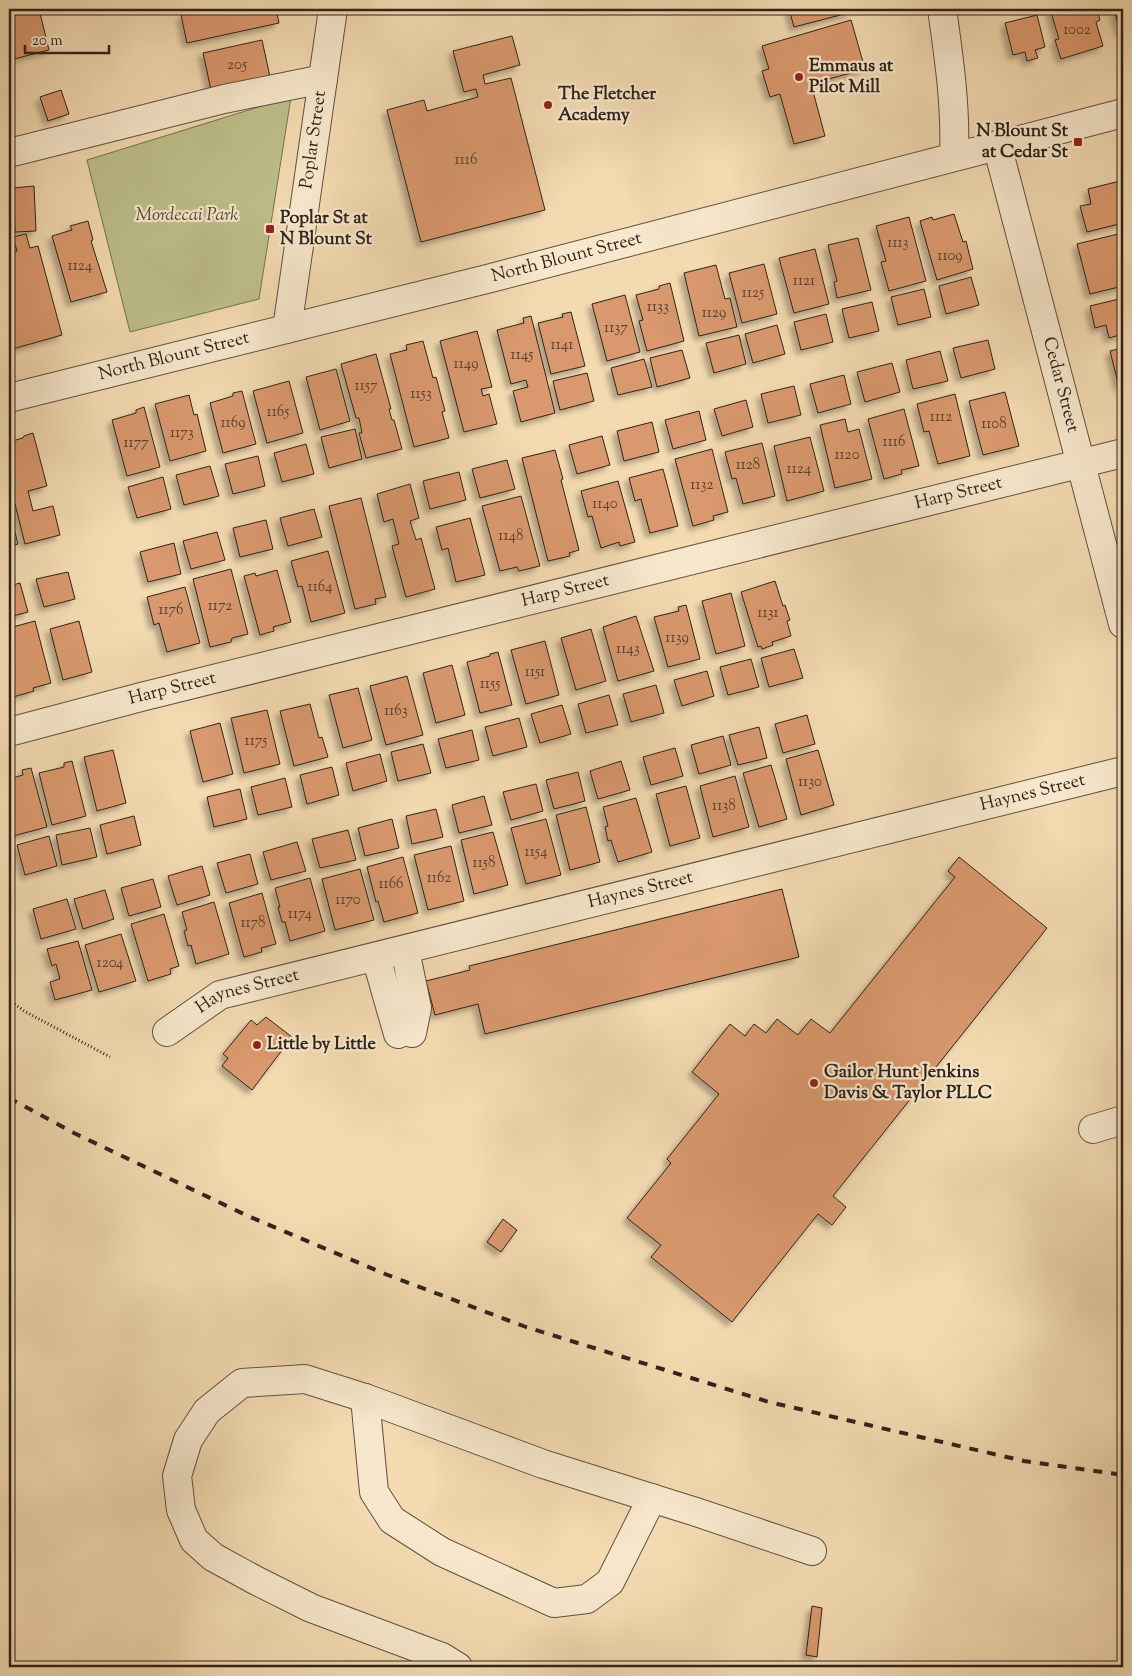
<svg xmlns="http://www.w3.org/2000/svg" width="1132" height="1676" font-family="'Sorts Mill Goudy',serif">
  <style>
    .green { fill: #bdbf8a; stroke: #767153 }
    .building { fill: #d9986d; stroke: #2f231c; filter: url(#shadow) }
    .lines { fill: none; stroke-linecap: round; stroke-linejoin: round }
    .minor-casing { stroke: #605141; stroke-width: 30 }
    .path { stroke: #2f231c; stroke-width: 3; stroke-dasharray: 1 2.5; stroke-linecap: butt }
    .minor { stroke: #f7e7cc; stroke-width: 28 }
    .rail { stroke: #2f231c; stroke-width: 4; stroke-dasharray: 9 9; stroke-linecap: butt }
    .poi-dot { fill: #8f2418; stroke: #f7e7cc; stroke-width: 2 }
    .labels { text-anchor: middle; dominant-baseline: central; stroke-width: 4.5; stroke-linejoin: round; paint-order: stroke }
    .number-label { font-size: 15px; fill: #5a4030 }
    .poi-label { font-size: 18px; font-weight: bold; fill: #2f231c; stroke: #f7e7cc; text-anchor: start }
    .street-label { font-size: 18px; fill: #2f231c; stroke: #f7e7cc }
    .park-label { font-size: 18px; font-style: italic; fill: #524a38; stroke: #f7e7cc }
  </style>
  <defs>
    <filter id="shadow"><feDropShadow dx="-4.5" dy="4.5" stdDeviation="2.5" flood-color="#0004"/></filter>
  </defs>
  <rect width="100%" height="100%" fill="#f3dab1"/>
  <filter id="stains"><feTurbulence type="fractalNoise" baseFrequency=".004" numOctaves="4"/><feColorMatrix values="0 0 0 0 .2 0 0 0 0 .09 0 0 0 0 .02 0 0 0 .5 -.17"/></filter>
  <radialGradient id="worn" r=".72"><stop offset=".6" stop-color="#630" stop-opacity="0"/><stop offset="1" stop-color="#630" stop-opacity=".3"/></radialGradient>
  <path class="green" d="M291 97 259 299 130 332 87 160Z"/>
  <path class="building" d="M9 9H39L49 50 14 59 9 41Z
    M205 9H276L279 23 187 43 181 15Z
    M789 9H851L852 12 794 27Z
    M1050 9H1097L1100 20 1096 22 1103 46 1061 59 1055 40 1059 39Z
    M1114 9H1123V31L1120 32Z
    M1037 15 1045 47 1035 50 1038 58 1027 61 1025 52 1013 55 1005 23Z
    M851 20 865 69 811 84 825 136 794 144 780 94 770 97 762 71 769 69 762 46Z
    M512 36 520 65 483 75 485 84 511 78 545 210 421 242 387 110 424 100 427 111 478 97 476 89 464 92 453 51Z
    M262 40 270 77 211 90 203 53Z
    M61 90 69 114 48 121 40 97Z
    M1120 181 1123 194V223L1087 232 1080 206 1091 204 1088 189Z
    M34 186 36 231 15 232 13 188Z
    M954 214 963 242 966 241 973 269 937 280 920 221 932 217 933 220Z
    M909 217 926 281 889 291 881 262 886 261 876 226Z
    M88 221 93 240 91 241 107 292 71 302 52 236 72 230 70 226Z
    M26 234 30 248 38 246 62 335 9 350V253L17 251 13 237Z
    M1118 234 1123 255V286L1090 294 1077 244Z
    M858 238 871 290 837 298 834 282 837 281 828 245Z
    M815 249 829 304 794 313 779 258Z
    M764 264 777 314 742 323 729 273Z
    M716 265 725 299 730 298 737 327 699 336 684 273Z
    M971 277 979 305 946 314 939 286Z
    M670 283 684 341 647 351 639 321 643 320 636 295 659 289V286Z
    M924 289 931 317 898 325 891 297Z
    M625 295 640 352 607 361 592 304Z
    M1123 298V334L1109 338 1106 325 1095 328 1090 306Z
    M872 302 879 331 849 338 842 309Z
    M571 312 585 366 551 374 538 323 563 317 562 314Z
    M826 314 833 342 801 350 794 322Z
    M531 316 555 413 521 422 513 391 528 387 526 380 511 384 497 330 524 323 523 318Z
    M777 325 785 354 753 363 745 334Z
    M477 331 492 387 481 389 483 396 489 394 497 424 464 432 440 341Z
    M739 335 746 364 714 373 706 343Z
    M988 340 995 369 961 378 953 348Z
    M423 341 433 378 436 377 445 411 442 412 449 438 414 447 390 354 407 350 406 345Z
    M1123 348V386L1119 387 1110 351Z
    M682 350 690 378 657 387 650 358Z
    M940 351 948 381 913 389 906 360Z
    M376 354 391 409H389L392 420H394L402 449 366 458 359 433H362L359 418H356L341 364Z
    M644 359 652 387 618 395 611 368Z
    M892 363 900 392 865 402 857 372Z
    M336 369 350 421 320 430 306 377Z
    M587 373 594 401 560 410 553 381Z
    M844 375 851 404 818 413 810 384Z
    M289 381 303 433 267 443 253 391Z
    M794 386 801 415 768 423 761 394Z
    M242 391 256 444 223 453 210 403 233 396V393Z
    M1005 392 1019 446 983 455 969 401Z
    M955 394 970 456 938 464 929 431 924 432 917 404Z
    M189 395 194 415 197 414 206 451 170 461 155 404Z
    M746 400 753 427 722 436 714 409Z
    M144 407 160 467 127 476 112 420 136 413V410Z
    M904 409 919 466 901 470 902 474 884 479 868 419Z
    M699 411 706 440 673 449 665 420Z
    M845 419 848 432 859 429 872 479 835 488 820 425Z
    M652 422 659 452 624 461 617 431Z
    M355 429 362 459 329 468 321 437Z
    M33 433 47 486 28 491 33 511 53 506 60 535 25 544 9 480V442L23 438 24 436Z
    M602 436 610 465 577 474 569 445Z
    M810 437 824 491 787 501 774 446Z
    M762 443 775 496 743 504 736 478 732 479 725 452Z
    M306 444 314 474 282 482 274 453Z
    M712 449 728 512 713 516 714 520 693 526 675 459Z
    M555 450 563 479 561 480 579 550 569 553 570 556 548 561 522 458Z
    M258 456 265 486 233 494 225 464Z
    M507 460 515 489 480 498 472 469Z
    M210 466 219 496 184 505 176 475Z
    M663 469 678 526 650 533 641 499 635 501 629 478Z
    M459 472 466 500 430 509 423 481Z
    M163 477 171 509 137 518 128 487Z
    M618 481 635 542 620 546 619 542 601 548 592 516 588 517 581 491Z
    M410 484 419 518 410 521 416 540 421 538 435 589 406 597 392 546 399 544 393 519 384 522 377 494Z
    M521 496 540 566 519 571 517 567 500 571 482 506Z
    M361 498 386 597 375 599 376 604 355 609 329 506Z
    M314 509 322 537 288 546 280 518Z
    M9 516H11L18 544 9 547Z
    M470 518 485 575 456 582 448 548 442 550 436 527Z
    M266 520 273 549 240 557 233 528Z
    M217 532 225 560 191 569 183 541Z
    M174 543 181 574 148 582 140 552Z
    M328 551 345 613 311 622 302 586 298 587 291 561Z
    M231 569 248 634 232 638 231 642 210 647 193 579Z
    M277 570 291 622 273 627 274 631 260 635 244 576 255 573 256 576Z
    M68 572 75 599 44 607 36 579Z
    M775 581 783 606 785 605 790 620 787 621 791 636 772 642 773 645 762 649 761 646 758 647 741 592Z
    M20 583 28 612 9 617V586Z
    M185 587 200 643 167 652 159 623 154 625 147 597Z
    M731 593 745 646 716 654 702 601Z
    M686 605 700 659 668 667 654 617 679 611 678 607Z
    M636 616 654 671 618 681 603 627Z
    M35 621 51 683 33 688 34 691 13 697 9 681V628Z
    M79 621 92 672 63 680 50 629Z
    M591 629 606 681 576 690 561 638Z
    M545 641 559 695 526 704 511 650Z
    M794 649 803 678 769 687 761 658Z
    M498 652 512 705 480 713 467 662 490 656V654Z
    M751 659 759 687 728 695 720 667Z
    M452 665 465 715 436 723 423 673Z
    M707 671 714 696 682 706 674 680Z
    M407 676 423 735 386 745 370 686Z
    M656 685 664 713 631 722 623 694Z
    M358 688 372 740 343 748 329 695Z
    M609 695 618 725 586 733 578 704Z
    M310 704 319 738 322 737 328 757 294 766 280 711Z
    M562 705 571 734 540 743 531 714Z
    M267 710 280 764 244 773 231 718Z
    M807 715 815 744 783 753 775 724Z
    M519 718 527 747 493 756 485 727Z
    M220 723 233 774 203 782 190 731Z
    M759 727 767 758 738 765 729 735Z
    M472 730 479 760 446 768 438 739Z
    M723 736 731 765 699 774 691 745Z
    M423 744 431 773 398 781 391 752Z
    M675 748 683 776 651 785 643 757Z
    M113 750 126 803 97 811 84 757Z
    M818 750 834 805 801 815 786 759Z
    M380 754 387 781 353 791 346 763Z
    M72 761 86 816 52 825 39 773 64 767V763Z
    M621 761 630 790 598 799 590 771Z
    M771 765 787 819 759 827 743 773Z
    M332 767 339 795 307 804 300 775Z
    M31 768 47 827 13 836 9 820V779L23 775 22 770Z
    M578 772 585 801 554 809 546 780Z
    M735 776 749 827 713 837 700 786Z
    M285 778 292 807 258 815 251 787Z
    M536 784 543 811 511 820 503 792Z
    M686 786 700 838 670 846 656 794Z
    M240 789 247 819 214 827 207 797Z
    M484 796 492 825 459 833 452 805Z
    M636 798 652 852 618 862 611 840 608 841 605 827 608 826 603 807Z
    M586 807 600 862 570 870 556 815Z
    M436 809 443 837 412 844 406 816Z
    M134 816 141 845 107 854 100 825Z
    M392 819 399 848 365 856 358 828Z
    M546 819 561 875 526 884 511 828Z
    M90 828 97 857 62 865 56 835Z
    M348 830 356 860 320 868 312 839Z
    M493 832 508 885 474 894 461 840Z
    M49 836 57 866 25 875 17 845Z
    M297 842 306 871 271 880 263 852Z
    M451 846 464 901 428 910 414 855Z
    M250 854 258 884 226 893 217 863Z
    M9 857 13 874 9 876Z
    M403 857 418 913 384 922 378 901 376 902 367 867Z
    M959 857 1047 928 833 1196 846 1207 832 1225 818 1214 732 1322 651 1257 661 1245 627 1218 671 1163 667 1159 719 1094 692 1072 730 1024 745 1036 754 1024 766 1033 777 1019 798 1035 811 1019 830 1033 955 877 948 871Z
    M202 866 210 895 177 905 168 876Z
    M360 869 374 920 335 930 322 879Z
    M310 878 325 931 290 941 285 922H282L278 907H280L275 888Z
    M153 879 161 907 129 916 121 888Z
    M782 889 799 957 485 1034 478 1004 435 1015 426 981 470 970 469 966Z
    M105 890 114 919 83 929 74 899Z
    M262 893 276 944 261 948 262 952 244 957 229 903Z
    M67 899 76 929 41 939 33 909Z
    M214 902 229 954 196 964 191 945 188 946 184 931 187 930 182 912Z
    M164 914 179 966 170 969 171 974 148 981 131 924Z
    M121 934 136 981 99 992 85 945Z
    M78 941 92 990 55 1000 50 982 60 979 56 964 52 966 47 949Z
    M266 1017 292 1037 252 1090 222 1066 228 1058 223 1054 251 1020 257 1025Z
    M503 1219 517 1230 501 1252 487 1242Z
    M812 1606 822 1608 817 1657 806 1655Z
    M833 1663 884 1665 883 1667H833Z"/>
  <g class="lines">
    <g class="minor-casing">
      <g id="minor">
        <path d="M942 9C949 58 956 106 954 156"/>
        <path id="s1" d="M997 145 1123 624"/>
        <path d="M9 153 224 99 323 79"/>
        <path id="s2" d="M287 329 333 9"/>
        <path id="s3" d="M9 398 491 278 1123 113"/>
        <path id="s4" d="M9 732 141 697 1123 453"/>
        <path d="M405 950 417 1008 412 1033"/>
        <path d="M376 957 398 1034"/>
        <path id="s5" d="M167 1032 220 995 1123 771"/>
        <path d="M1093 1129 1123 1120"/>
        <path d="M365 1398 374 1492 392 1520 442 1552 554 1603 587 1599 610 1582 652 1498"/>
        <path d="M458 1667 442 1657 311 1608 255 1580 213 1557 194 1540 181 1510 177 1476 188 1440 207 1411 242 1383 305 1379 365 1398 543 1464 696 1512 812 1551"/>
      </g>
    </g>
    <path class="path" d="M9 1000 24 1011 110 1057"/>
    <use href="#minor" class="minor"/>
    <path class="rail" d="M9 1098 74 1133 248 1216 385 1274 526 1327 769 1402 1024 1461 1123 1475"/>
  </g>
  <g class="poi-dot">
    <circle cx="799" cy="77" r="5"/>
    <circle cx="548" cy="105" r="5"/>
    <rect x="1073" y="137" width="10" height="10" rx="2.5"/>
    <rect x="265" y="224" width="10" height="10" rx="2.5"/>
    <circle cx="257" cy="1045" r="5"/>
    <circle cx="814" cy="1083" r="5"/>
  </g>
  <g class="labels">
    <g class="number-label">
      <text x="1077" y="30">1002</text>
      <text x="237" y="65">205</text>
      <text x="466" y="160">1116</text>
      <text x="898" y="243">1113</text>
      <text x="950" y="256">1109</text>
      <text x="80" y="266">1124</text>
      <text x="804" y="281">1121</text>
      <text x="753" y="293">1125</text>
      <text x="658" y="307">1133</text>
      <text x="714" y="313">1129</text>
      <text x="616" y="328">1137</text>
      <text x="562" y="345">1141</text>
      <text x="522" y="355">1145</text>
      <text x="466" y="364">1149</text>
      <text x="366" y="386">1157</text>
      <text x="421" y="394">1153</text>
      <text x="278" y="412">1165</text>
      <text x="941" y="417">1112</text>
      <text x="233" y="423">1169</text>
      <text x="994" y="424">1108</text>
      <text x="182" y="433">1173</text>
      <text x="894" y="442">1116</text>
      <text x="136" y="443">1177</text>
      <text x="847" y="455">1120</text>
      <text x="748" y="465">1128</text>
      <text x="799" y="469">1124</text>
      <text x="702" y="485">1132</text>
      <text x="605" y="504">1140</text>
      <text x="511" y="536">1148</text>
      <text x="320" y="587">1164</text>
      <text x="220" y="606">1172</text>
      <text x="171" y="610">1176</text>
      <text x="768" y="613">1131</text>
      <text x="677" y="638">1139</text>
      <text x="628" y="649">1143</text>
      <text x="535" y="672">1151</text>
      <text x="490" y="684">1155</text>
      <text x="396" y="711">1163</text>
      <text x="256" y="741">1175</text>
      <text x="810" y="782">1130</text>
      <text x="724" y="806">1138</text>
      <text x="536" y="852">1154</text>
      <text x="484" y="863">1158</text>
      <text x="439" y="878">1162</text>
      <text x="391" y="884">1166</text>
      <text x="348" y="900">1170</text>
      <text x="300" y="914">1174</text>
      <text x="253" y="923">1178</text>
      <text x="110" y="963">1204</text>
    </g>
    <g class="poi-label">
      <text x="809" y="67">Emmaus at<tspan x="809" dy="21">Pilot Mill</tspan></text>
      <text x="558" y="95">The Fletcher<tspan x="558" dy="21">Academy</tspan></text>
      <text x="1068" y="132" text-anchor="end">N Blount St<tspan x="1068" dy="21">at Cedar St</tspan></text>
      <text x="280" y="219">Poplar St at<tspan x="280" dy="21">N Blount St</tspan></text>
      <text x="267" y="1045">Little by Little</text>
      <text x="824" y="1073">Gailor Hunt Jenkins<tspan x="824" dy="21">Davis &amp; Taylor PLLC</tspan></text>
    </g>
    <g class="street-label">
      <text stroke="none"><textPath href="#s2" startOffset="191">Poplar Street</textPath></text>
      <text stroke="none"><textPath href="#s3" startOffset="575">North Blount Street</textPath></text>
      <text stroke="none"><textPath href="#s3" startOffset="170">North Blount Street</textPath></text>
      <text stroke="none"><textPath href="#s1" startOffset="248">Cedar Street</textPath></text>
      <text stroke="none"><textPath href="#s4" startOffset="979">Harp Street</textPath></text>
      <text stroke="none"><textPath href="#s4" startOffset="574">Harp Street</textPath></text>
      <text stroke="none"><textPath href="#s4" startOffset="169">Harp Street</textPath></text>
      <text stroke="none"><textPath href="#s5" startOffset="902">Haynes Street</textPath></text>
      <text stroke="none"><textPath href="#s5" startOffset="498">Haynes Street</textPath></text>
      <text stroke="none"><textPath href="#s5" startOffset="92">Haynes Street</textPath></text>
    </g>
    <g class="park-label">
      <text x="187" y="216">Mordecai Park</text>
    </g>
  </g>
  <rect width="1132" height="1676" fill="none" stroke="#f3dab1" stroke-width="30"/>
  <rect x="10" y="10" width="1112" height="1656" fill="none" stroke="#2f231c" stroke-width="2.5"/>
  <rect x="15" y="15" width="1102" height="1646" fill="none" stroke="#2f231c"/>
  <path d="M25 45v8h84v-8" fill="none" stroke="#2f231c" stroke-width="2.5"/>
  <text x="32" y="45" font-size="15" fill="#2f231c" stroke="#f7e7cc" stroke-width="4" paint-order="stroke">20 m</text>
  <rect width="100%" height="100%" filter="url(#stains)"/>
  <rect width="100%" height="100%" fill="url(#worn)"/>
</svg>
